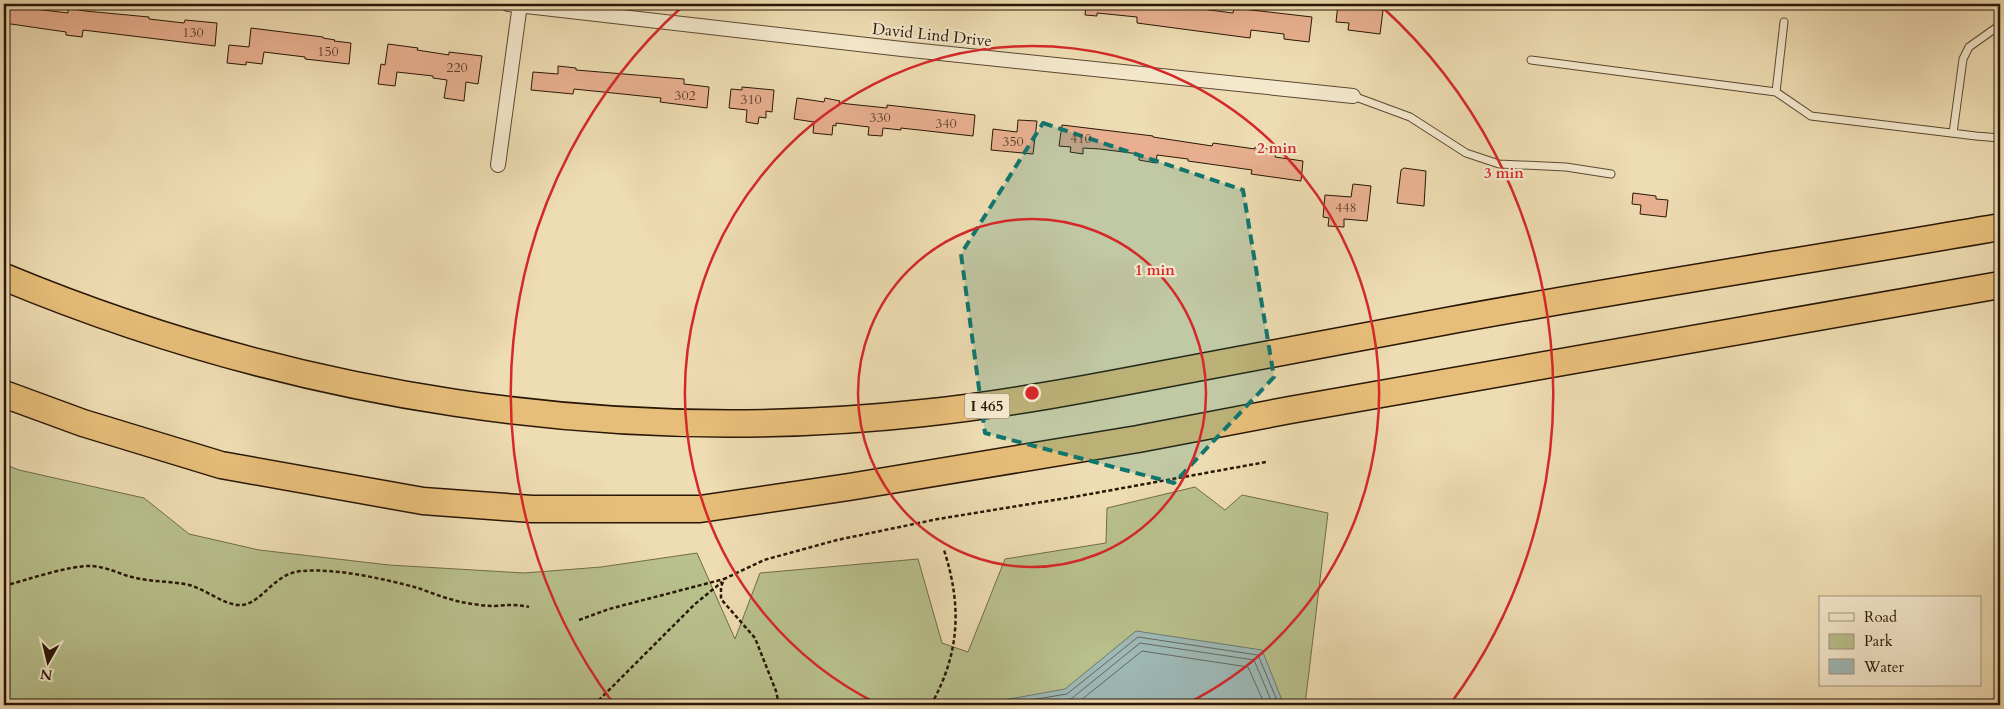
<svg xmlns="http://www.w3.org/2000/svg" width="2004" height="709" font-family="Cardo,serif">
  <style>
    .green { fill: #b8c08c; stroke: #706c49 }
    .water { fill: #9eb9b7; stroke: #6f7870 }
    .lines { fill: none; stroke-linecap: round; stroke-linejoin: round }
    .shore { stroke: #64685e; stroke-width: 1 }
    .building { fill: #e8b090; stroke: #291706 }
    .service-casing { stroke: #5a4831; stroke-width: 9 }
    .minor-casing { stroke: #5a4831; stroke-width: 16 }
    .motorway-casing { stroke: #291706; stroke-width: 29 }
    .path { stroke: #291706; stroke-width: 2.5; stroke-dasharray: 4 2.5; stroke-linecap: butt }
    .service { stroke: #f4e8cd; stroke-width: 7 }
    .minor { stroke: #f4e8cd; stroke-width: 14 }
    .motorway { stroke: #e7be79; stroke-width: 26 }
    .marked { fill: #0f766e; fill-opacity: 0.2; stroke: #0f766e; stroke-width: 4; stroke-dasharray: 10 6; stroke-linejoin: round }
    .ring { fill: none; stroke: #d62828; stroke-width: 2.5 }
    .labels { text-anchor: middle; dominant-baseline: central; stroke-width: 4.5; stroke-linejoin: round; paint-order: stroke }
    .number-label { font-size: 14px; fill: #593d28 }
    .shield { fill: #f4e8cd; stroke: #665642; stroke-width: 1 }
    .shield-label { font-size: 15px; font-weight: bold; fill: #291706 }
    .street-label { font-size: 16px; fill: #291706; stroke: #f4e8cd }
    .centre { fill: #d62828; stroke: #f4e8cd; stroke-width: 2.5 }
    .ring-label { font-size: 15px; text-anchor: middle; font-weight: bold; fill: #d62828; stroke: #f4e8cd; stroke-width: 4.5; stroke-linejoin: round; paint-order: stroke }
  </style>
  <rect width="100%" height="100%" fill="#eedcb2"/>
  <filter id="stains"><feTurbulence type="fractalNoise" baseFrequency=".004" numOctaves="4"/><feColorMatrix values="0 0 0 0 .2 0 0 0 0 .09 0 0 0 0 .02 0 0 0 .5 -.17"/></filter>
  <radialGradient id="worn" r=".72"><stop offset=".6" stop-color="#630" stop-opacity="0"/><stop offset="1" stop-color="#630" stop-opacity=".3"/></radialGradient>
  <path class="green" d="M4 464 19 470 144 498 189 534 259 550 389 565 524 573 601 567 697 553 735 639 760 573 918 559 942 643 968 652 1005 559 1106 543 1107 508 1195 487 1225 510 1242 495 1328 513 1305 705H23L4 696Z"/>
  <path class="water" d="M1136 631 1262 650 1284 705H976L1065 689Z"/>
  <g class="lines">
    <path class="shore" d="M1000 705 1067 694 1138 637 1258 655 1279 705
      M1039 705 1071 699 1140 643 1254 660 1273 705
      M1075 705 1142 651 1248 667 1265 705"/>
  </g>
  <path class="building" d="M4 4H19L18 7 68 13V8L85 11 149 17V19L184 23 185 20 217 23 215 46 83 30 82 37 66 35V32L4 23Z
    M1086 4H1187L1186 7 1233 13 1234 8 1312 17 1309 42 1284 39V34L1251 30 1250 38 1137 23V17L1097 13V16L1085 15Z
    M1338 4 1383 10 1380 34 1348 30 1349 23 1336 22Z
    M251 28 323 37V38L335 40 334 41 351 43 349 64 305 59V57L264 52 262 64 246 62V65L227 63 229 45 249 47Z
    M388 44 418 48 417 50 449 55V52L482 56 478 84 466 82 464 101 444 98 447 80 433 78V76L397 72 395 86 378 84 381 64 385 65Z
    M558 66 576 68V70L684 79V84L709 87 707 108 660 102 661 98 574 89 573 94 531 90 533 72 558 74Z
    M742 87 774 90 772 112 766 111V118L759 117 758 124 746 122 747 110 729 108 731 89 742 90Z
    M797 98 824 102 825 98 840 101 839 103 887 108V105L975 115 973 136 901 128V130L883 128 882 136 868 135 869 127 836 123V126L833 125 832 135 813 133 814 122 794 119Z
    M1018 120 1037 121 1033 154 991 150 993 129 1017 132Z
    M1062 125 1153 136V137L1212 146 1213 143 1255 149V147L1276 150 1275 157 1303 161 1301 181 1251 174 1252 170 1188 161V159L1157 155 1156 163 1139 160V154L1100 149 1083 148V154L1070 152 1071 147 1059 146Z
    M1404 168 1426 171 1424 206 1397 203 1401 170Z
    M1353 184 1371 186 1367 221 1344 219V227L1328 226 1329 218 1323 217 1325 195 1351 197Z
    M1633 193 1656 196V199L1668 200 1666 217 1640 214 1641 205 1632 204Z"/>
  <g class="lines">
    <g class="service-casing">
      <path id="service" d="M1531 60 1776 92 1811 116 1976 136 2000 138
        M1776 92 1784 22
        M1353 96 1410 117 1466 153 1499 164 1566 167 1611 174
        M1953 133 1963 59 1969 47 2000 25"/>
    </g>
    <g class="minor-casing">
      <path id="minor" d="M508 4 902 49 1353 96
        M498 165 520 4"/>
    </g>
    <g class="motorway-casing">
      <path id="motorway" d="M4 277C293 397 611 447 923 413 1008 404 1092 388 1175 372 1266 355 1356 338 1447 321 1631 287 1816 259 2000 227
        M4 394 83 423 221 465 423 501 532 509H700L849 487 1138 439 1290 410 2000 285"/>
    </g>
    <path class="path" d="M4 586C26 580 70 565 92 566 108 567 121 575 136 578 153 582 171 581 189 585 205 589 223 604 238 605 261 607 272 573 302 571 336 568 385 579 418 588 432 593 447 599 461 602 472 604 484 606 495 606 507 605 517 604 529 607
      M579 620 609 609 724 579
      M594 705 695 604 722 582
      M779 705 776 691 755 638 721 599V587L724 579 764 560 837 540 938 519 1079 496 1266 462
      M931 705C960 653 962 606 944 550"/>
    <use href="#service" class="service"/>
    <use href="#minor" class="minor"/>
    <use href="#motorway" class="motorway"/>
  </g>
  <path class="marked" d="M1043 123 1243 190 1274 377 1174 483 985 433 961 254Z"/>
  <g class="ring">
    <circle cx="1032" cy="393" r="174"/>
    <path d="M880 705A347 347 0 1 1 1184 705"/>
    <path d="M613 703A521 521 0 0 1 683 6M1381 6A521 521 0 0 1 1451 703"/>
  </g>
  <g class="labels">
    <g class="number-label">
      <text x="193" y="32">130</text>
      <text x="328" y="51">150</text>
      <text x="457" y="67">220</text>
      <text x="685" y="95">302</text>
      <text x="751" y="99">310</text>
      <text x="880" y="117">330</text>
      <text x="946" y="123">340</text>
      <text x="1081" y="138">410</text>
      <text x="1013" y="141">350</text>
      <text x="1346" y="207">448</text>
    </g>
    <rect class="shield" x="964.5" y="393.5" width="45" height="25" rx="4"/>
    <g class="shield-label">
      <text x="987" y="406">I 465</text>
    </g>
    <g class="street-label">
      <text transform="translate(932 35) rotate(6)">David Lind Drive</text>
    </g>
  </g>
  <circle cx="1032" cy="393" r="8" class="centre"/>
  <g class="ring-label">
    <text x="1277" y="153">2 min</text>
    <text x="1504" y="178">3 min</text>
    <text x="1155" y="275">1 min</text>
  </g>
  <rect width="2004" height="709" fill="none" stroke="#eedcb2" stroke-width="20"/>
  <rect x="5" y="5" width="1994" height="699" fill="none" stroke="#291706" stroke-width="2.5"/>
  <rect x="10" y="10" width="1984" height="689" fill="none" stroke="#291706"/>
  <rect x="1819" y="596" width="162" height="90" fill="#f4e8cd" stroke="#a3947d"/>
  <rect x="1829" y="613" width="25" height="8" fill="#f4e8cd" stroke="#a3947d"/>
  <text x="1864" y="622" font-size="15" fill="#291706">Road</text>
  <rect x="1829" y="634" width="25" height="15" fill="#b8c08c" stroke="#a3947d"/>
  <text x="1864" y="646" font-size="15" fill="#291706">Park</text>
  <rect x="1829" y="659" width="25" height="15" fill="#9eb9b7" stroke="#a3947d"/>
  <text x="1864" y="672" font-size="15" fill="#291706">Water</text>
  <g transform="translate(48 662) rotate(188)" stroke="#f4e8cd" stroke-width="4" paint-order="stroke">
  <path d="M0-4L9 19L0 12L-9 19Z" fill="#291706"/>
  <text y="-8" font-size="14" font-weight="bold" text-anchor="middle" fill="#291706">N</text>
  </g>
  <rect width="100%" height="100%" filter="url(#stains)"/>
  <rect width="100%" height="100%" fill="url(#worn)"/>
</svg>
